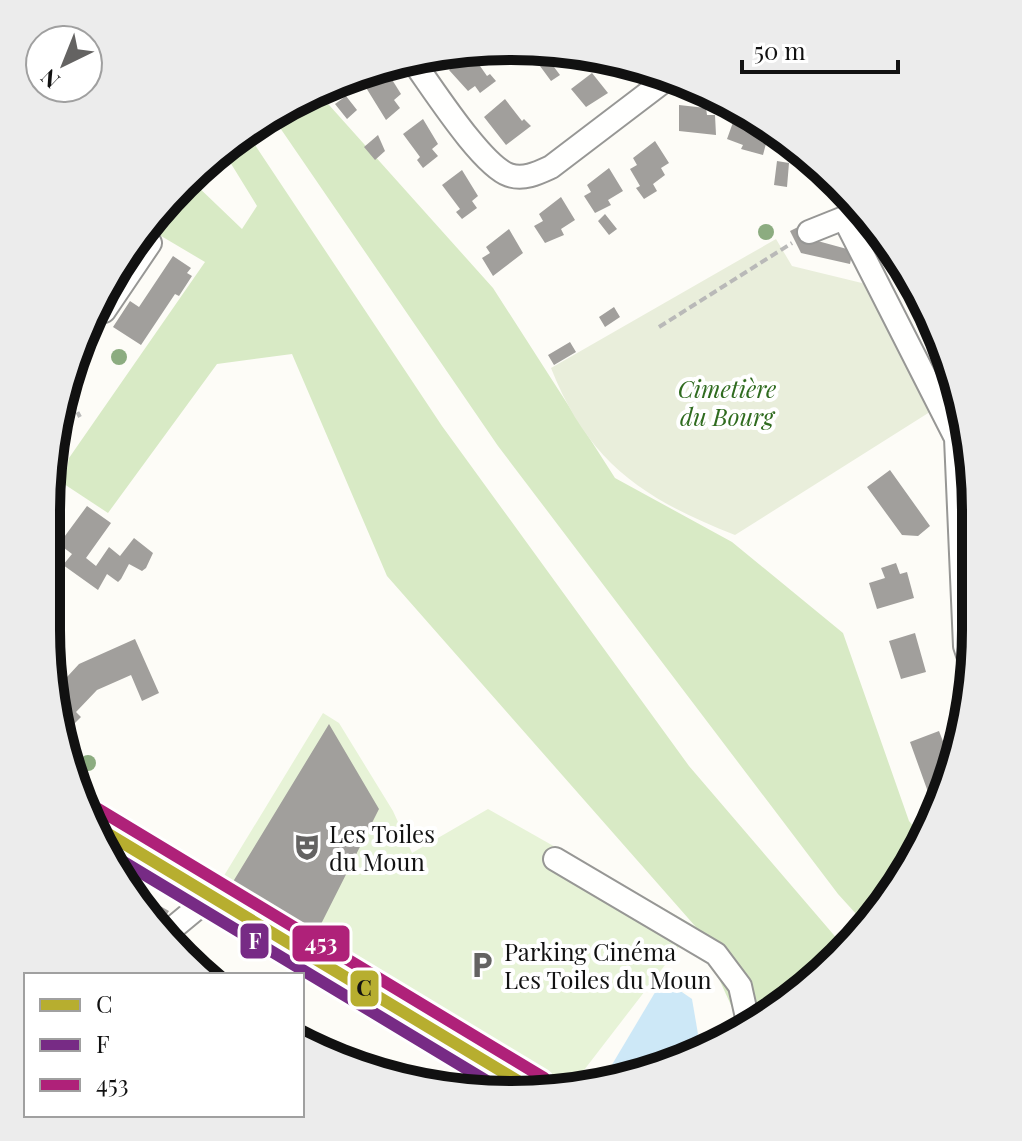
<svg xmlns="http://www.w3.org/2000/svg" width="1022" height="1141" font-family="'Playfair Display',serif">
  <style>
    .green { fill: #e7f3d7 }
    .forest { fill: #d8eac5 }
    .cemetery { fill: #e9eedb }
    .water { fill: #cde8f7 }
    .building { fill: #a19f9c }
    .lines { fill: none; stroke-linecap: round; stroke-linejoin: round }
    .minor-casing { stroke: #979795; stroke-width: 26 }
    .major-casing { stroke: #858482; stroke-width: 32 }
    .path { stroke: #b9b9b8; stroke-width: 4; stroke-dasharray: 8 4; stroke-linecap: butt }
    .minor { stroke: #fffffe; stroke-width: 22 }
    .major { stroke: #ede9dc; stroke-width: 28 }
    .bus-1-casing { stroke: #fff; stroke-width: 18 }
    .bus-2-casing { stroke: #fff; stroke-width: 18 }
    .bus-3-casing { stroke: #fff; stroke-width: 18 }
    .bus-1 { stroke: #b7ae2f; stroke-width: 12 }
    .bus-2 { stroke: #772b85; stroke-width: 12 }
    .bus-3 { stroke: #af2179; stroke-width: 12 }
    .tree { fill: #8cac80 }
    .labels { text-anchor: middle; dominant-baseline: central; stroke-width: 8; stroke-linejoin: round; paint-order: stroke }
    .park-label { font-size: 24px; font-style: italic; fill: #2f6b1f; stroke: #fff }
    .poi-label { font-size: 24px; fill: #111; stroke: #fff; text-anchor: start }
    .rim { fill: none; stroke: #111; stroke-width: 10 }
    .line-badge { stroke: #fff; stroke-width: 3 }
    .badge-label { font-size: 22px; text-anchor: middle; font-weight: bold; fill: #fff }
    .pale-badge-label { font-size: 22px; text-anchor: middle; font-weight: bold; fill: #111 }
  </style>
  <rect width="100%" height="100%" fill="#fdfcf7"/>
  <path class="green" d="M323 713 339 723 393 811 412 853 488 809 695 926 571 1087 222 879Z"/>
  <path class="forest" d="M321 96 493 288 615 478 732 542 843 633 909 821 925 840 880 913 867 926 838 894 498 446 274 119Z
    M247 133 442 426 689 766 845 948 794 999 740 1025 695 926 387 576 292 354 217 364 108 513 64 484 69 458 205 262 151 230 193 182 242 229 257 206 222 149Z"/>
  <path class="cemetery" d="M776 239 792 266 866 284 933 410 735 535C643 499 588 462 551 368Z"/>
  <path class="water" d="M663 979 692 999 698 1034 686 1052 633 1078 610 1068Z"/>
  <path class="building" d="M473 56 487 76 490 74 496 81 480 93 475 86 468 91 449 70 465 57Z
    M548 59 560 75 551 81 540 66Z
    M386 70 401 94 394 100 400 108 386 120 365 86Z
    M592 73 608 93 586 107 571 89Z
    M346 96 357 110 347 119 335 104Z
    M505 99 522 121 524 119 531 126 506 145 484 117Z
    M679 105 706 108 707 115H715L716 135 679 131Z
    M736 114 759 125 756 132 768 136 763 155 741 149 743 145 727 139Z
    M423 119 438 144 432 149 438 156 423 168 417 160 420 157 403 134Z
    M378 135 385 151 375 160 364 147Z
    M655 141 669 163 661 168 665 175 653 184 657 191 644 199 636 188 640 186 630 169 637 165 633 158Z
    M777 161 789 163 787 187 774 185Z
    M609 168 623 191 608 200 611 205 595 213 584 196 591 192 587 185Z
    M462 170 478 196 472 201 477 208 462 219 456 212 460 209 442 185Z
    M561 197 575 220 561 229 564 235 545 243 534 226 543 221 539 214Z
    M605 214 617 229 609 235 598 221Z
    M804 224 814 240 847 249 852 254 850 264 801 253 790 231Z
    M509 229 523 253 493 276 482 258 490 253 486 247Z
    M173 256 191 268 187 273 192 276 179 296 175 294 141 345 113 327 130 301 139 307Z
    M614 307 620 317 605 327 599 317Z
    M570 342 576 352 554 365 548 355Z
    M890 470 930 526 918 536 902 535 867 487Z
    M87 506 111 523 86 558 96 566 109 547 120 556 134 538 153 553 146 568 142 571 129 564 121 579 118 582 107 574 98 590 63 565 72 554 59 544Z
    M896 563 900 574 907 572 914 598 877 609 869 583 885 578 881 568Z
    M915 633 926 672 901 679 889 641Z
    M135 639 159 693 142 701 131 675 97 690 76 712 81 717 73 725 66 719 57 728 55 690 79 664Z
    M329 724 379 809 315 936 231 885Z
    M939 731 949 757 945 772 937 775 941 788 928 792 910 742Z
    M146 898 169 911 158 929 139 909Z"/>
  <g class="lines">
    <g class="minor-casing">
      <path id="minor" d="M412 60C432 87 481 165 509 175 524 180 538 173 551 167L664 81
        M809 232 844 218 956 438 965 646 973 670
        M98 306 104 311 150 243
        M555 859 716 954 740 986 748 1022
        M153 924 168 932 197 908 215 898"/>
    </g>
    <g class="major-casing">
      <path id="major" d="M90 823 536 1092"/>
    </g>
    <path class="path" d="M659 327 792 243
      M66 391 80 417"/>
    <use href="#minor" class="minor"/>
    <use href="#major" class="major"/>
    <g class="bus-1-casing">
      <path id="bus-1" d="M90 823 536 1092"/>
    </g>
    <g class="bus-2-casing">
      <path id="bus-2" d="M102 849 510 1095"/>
    </g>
    <g class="bus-3-casing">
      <path id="bus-3" d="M98 809 544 1078"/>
    </g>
    <use href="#bus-1" class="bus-1"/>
    <use href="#bus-2" class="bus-2"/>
    <use href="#bus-3" class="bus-3"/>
  </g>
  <g class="tree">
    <circle cx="766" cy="232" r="8"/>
    <circle cx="119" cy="357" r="8"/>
    <circle cx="88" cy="763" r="8"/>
  </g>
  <defs>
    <g id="theatre-bare" transform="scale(2.16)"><path d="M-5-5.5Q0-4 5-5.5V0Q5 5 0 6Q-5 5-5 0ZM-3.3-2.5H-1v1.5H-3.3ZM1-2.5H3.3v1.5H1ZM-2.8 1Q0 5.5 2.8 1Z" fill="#646362" stroke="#fff" stroke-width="2.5" paint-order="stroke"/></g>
    <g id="parking-bare" transform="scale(2.16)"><path d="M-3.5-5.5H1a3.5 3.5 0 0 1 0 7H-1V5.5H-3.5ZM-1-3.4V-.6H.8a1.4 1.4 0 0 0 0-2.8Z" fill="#646362" stroke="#fff" stroke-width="2.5" paint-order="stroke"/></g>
  </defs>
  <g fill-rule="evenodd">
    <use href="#theatre-bare" x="307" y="847"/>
    <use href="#parking-bare" x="482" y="965"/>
  </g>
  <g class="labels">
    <g class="park-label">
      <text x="727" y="388">Cimetière<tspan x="727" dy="28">du Bourg</tspan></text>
    </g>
    <g class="poi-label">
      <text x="329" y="833">Les Toiles<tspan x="329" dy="28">du Moun</tspan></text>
      <text x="504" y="951">Parking Cinéma<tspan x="504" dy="28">Les Toiles du Moun</tspan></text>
    </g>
  </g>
  <path d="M0 0H1022V1141H0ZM511 60H511A451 451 0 0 1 962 511V630A451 451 0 0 1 511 1081H511A451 451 0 0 1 60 630V511A451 451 0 0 1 511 60Z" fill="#ececec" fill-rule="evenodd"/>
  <path class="rim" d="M511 60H511A451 451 0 0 1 962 511V630A451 451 0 0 1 511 1081H511A451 451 0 0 1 60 630V511A451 451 0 0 1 511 60Z"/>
  <g class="line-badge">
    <rect x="239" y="922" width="31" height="38" rx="8" fill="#772b85"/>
    <rect x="291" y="924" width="60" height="39" rx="8" fill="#af2179"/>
    <rect x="349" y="969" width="31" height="39" rx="8" fill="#b7ae2f"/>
  </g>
  <g class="badge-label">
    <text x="255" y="949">F</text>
    <text x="321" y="951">453</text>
  </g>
  <g class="pale-badge-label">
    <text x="364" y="996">C</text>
  </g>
  <rect x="24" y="973" width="280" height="144" fill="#ffffff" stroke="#a0a0a0" stroke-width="2"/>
  <rect x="40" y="999" width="40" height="12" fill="#b7ae2f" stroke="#a0a0a0" stroke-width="2"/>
  <text x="96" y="1013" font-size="24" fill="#111111">C</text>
  <rect x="40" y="1039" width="40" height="12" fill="#772b85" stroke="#a0a0a0" stroke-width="2"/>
  <text x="96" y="1053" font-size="24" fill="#111111">F</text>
  <rect x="40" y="1079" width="40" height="12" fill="#af2179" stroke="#a0a0a0" stroke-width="2"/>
  <text x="96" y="1093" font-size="24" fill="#111111">453</text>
  <g transform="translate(64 64) rotate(223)"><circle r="38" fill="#ffffff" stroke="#a0a0a0" stroke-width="2"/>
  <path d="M0-6L14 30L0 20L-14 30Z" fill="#646362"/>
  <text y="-12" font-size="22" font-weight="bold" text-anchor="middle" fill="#111111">N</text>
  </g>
  <path d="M742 60v12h156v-12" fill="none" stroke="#111111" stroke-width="4"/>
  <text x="754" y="60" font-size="24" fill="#111111" stroke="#ffffff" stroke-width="6" paint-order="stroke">50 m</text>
</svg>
